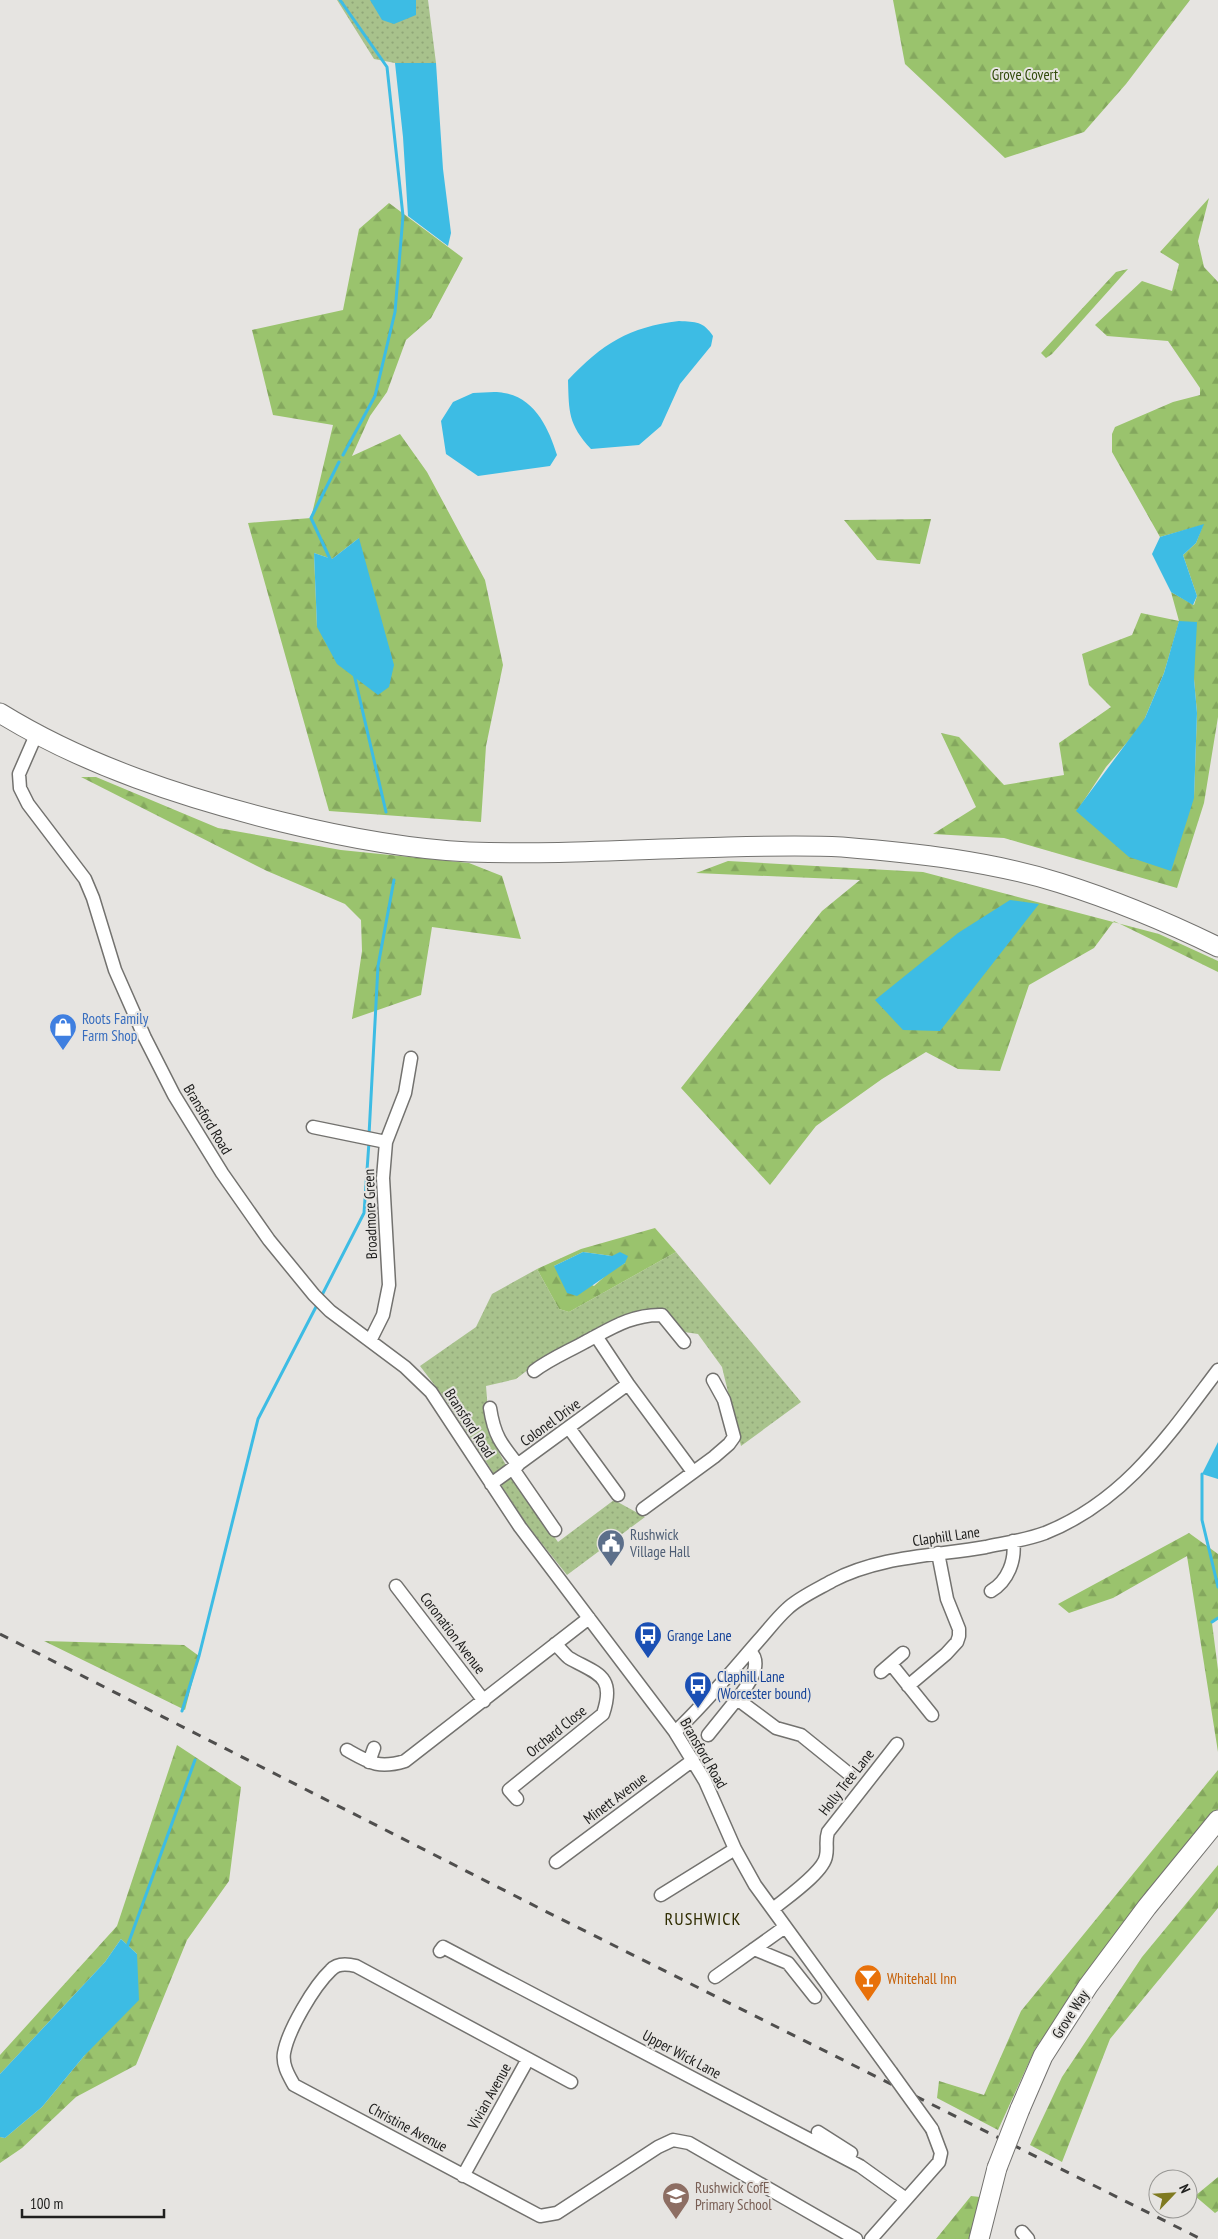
<svg xmlns="http://www.w3.org/2000/svg" width="1218" height="2239" font-family="'PT Sans Narrow',sans-serif">
  <style>
    .grass { fill: url(#grass-dots) }
    .forest { fill: url(#forest-firs); fill-rule: evenodd }
    .water { fill: #3dbce4 }
    .lines { fill: none; stroke-linecap: round; stroke-linejoin: round }
    .stream { stroke: #3dbce4; stroke-width: 3 }
    .minor-casing { stroke: #73726f; stroke-width: 15 }
    .highway-casing { stroke: #73726f; stroke-width: 21 }
    .minor { stroke: #fff; stroke-width: 12 }
    .highway { stroke: #fff; stroke-width: 19 }
    .rail { stroke: #4f4e4d; stroke-width: 3; stroke-dasharray: 9 9; stroke-linecap: butt }
    .minor-bridge-casing { stroke: #73726f; stroke-width: 15; stroke-linecap: butt }
    .highway-bridge-casing { stroke: #73726f; stroke-width: 21; stroke-linecap: butt }
    .minor-bridge { stroke: #fff; stroke-width: 12 }
    .highway-bridge { stroke: #fff; stroke-width: 19 }
    .labels { text-anchor: middle; dominant-baseline: central; stroke-width: 4; stroke-linejoin: round; paint-order: stroke }
    .park-label { font-size: 15px; fill: #314a0b; stroke: #e6e4e1 }
    .shop-label { font-size: 15px; fill: #366cbe; stroke: #e6e4e1; text-anchor: start }
    .street-label { font-size: 15px; fill: #20201f; stroke: #e6e4e1 }
    .service-label { font-size: 15px; fill: #4e5e75; stroke: #e6e4e1; text-anchor: start }
    .transit-label { font-size: 15px; fill: #164399; stroke: #e6e4e1; text-anchor: start }
    .food-label { font-size: 15px; fill: #c56008; stroke: #e6e4e1; text-anchor: start }
    .education-label { font-size: 15px; fill: #785e54; stroke: #e6e4e1; text-anchor: start }
    .quarter-label { font-size: 18px; letter-spacing: 1px; fill: #2f2c01; stroke: #e6e4e1 }
  </style>
  <defs>
    <pattern id="grass-dots" width="8" height="8" patternUnits="userSpaceOnUse" patternTransform="scale(1.25)"><rect width="8" height="8" fill="#a8c28c"/><path d="M2 2h.1M6 6h.1" fill="none" stroke="#90a678" stroke-width="1.8" stroke-linecap="round"/></pattern>
    <pattern id="forest-firs" width="22" height="20" patternUnits="userSpaceOnUse" patternTransform="scale(1.25)"><rect width="22" height="20" fill="#9ac36d"/><path d="M5 1l3.5 6h-7zM16 11l3.5 6h-7z" fill="#84a75e"/></pattern>
  </defs>
  <rect width="100%" height="100%" fill="#e6e4e1"/>
  <path class="grass" d="M337 0H428L436 63H395L374 59Z
    M676 1252 801 1402 741 1446 722 1367 698 1334 684 1332 664 1309 612 1320 542 1359 516 1379 486 1386 490 1436 513 1478 558 1542 614 1500 645 1517 567 1575 527 1525 446 1400 420 1366 476 1327 492 1294 537 1269 559 1309 569 1312Z"/>
  <path class="forest" d="M893 0H1190L1126 84 1084 132 1005 158 905 64Z
    M1209 198 1198 241 1204 267 1218 282V717L1204 803 1177 888 1004 838 933 834 976 807 941 733 959 737 1004 785 1064 775 1059 743 1111 707 1089 685 1082 654 1132 635 1141 613 1179 621 1171 592 1194 605 1197 596 1183 555 1196 543 1203 525 1160 537 1112 452V434L1115 427 1173 402 1200 395V388L1168 341 1107 336 1095 325 1142 281 1172 291 1179 264 1160 252ZM1179 622 1194 679 1197 713 1194 797 1077 811 1106 767 1142 725 1164 673Z
    M389 203 463 258 431 318 406 340 387 392 370 416 352 456 400 434 427 472 485 580 503 665 486 746 481 822 329 811 248 523 311 518 333 425 273 415 252 330 343 310 359 229ZM359 538 317 627 314 553 332 559Z
    M1128 269 1052 354 1046 358 1041 353 1116 272Z
    M931 519 920 564 877 560 844 520Z
    M81 777H96L218 828 341 850 469 863 502 876 521 939 432 927 421 995 352 1019 362 951 361 920 345 904 267 871Z
    M728 861 923 872 1159 934 1218 961V972L1114 921 1094 948 1029 985 1000 1071 958 1069 926 1052 882 1079 816 1126 770 1185 681 1088 822 911 860 880 696 873Z
    M655 1228 676 1252 569 1312 559 1309 537 1269 581 1249ZM583 1252 612 1256 625 1263 612 1270 594 1286 554 1266Z
    M1189 1533 1218 1554V1619L1212 1623 1218 1670V1752L1187 1556 1113 1598 1069 1613 1058 1604Z
    M44 1641 184 1645 199 1656 185 1710Z
    M177 1745 241 1787 229 1881 187 1940 136 2065 76 2097 22 2148 0 2163V2137L5 2138 42 2107 84 2056 137 1954 121 1939 105 1962 0 2074V2055L117 1926Z
    M1218 1770V1809L1076 1990 1035 2049 998 2130 937 2098 939 2081 984 2095 1021 2011Z
    M1218 1865V1908L1110 2039 1062 2162 1030 2145 1062 2077 1142 1957Z
    M1218 2177V2211L1215 2213 1195 2196Z
    M971 2196 980 2197 971 2239H936Z"/>
  <path class="water" d="M370 0H416V15L394 24 382 20Z
    M395 63H436L443 169 451 233 448 246 408 216 403 137Z
    M679 321C696 322 703 321 713 336L711 346 680 384 661 426 639 445 591 449C568 424 569 412 568 380 602 344 629 327 679 321Z
    M473 393C483 393 495 391 504 393 535 398 549 429 557 455L550 466 478 476 446 454 441 421 453 402Z
    M1204 524 1196 543 1183 555 1197 596 1193 605 1171 592 1152 554 1160 537Z
    M359 538 394 665 389 687 378 695 337 664 317 627 314 553 332 559Z
    M1179 621 1197 622 1194 679 1197 713 1194 798 1171 871 1129 857 1076 811 1145 718 1164 673Z
    M1010 900 1039 904 940 1031 903 1030 875 1000 958 933Z
    M583 1252 612 1256 620 1252 628 1256 625 1263 577 1296 567 1293 554 1266Z
    M1218 1442V1479L1202 1474Z
    M121 1939 137 1954 139 2000 84 2056 42 2107 5 2138 0 2137V2074L105 1962Z"/>
  <g class="lines">
    <path class="stream" d="M340 0 387 67 403 216 395 312 375 396 343 455
      M331 561 311 518 339 462
      M354 674 386 812
      M369 1135 378 966 394 880
      M321 1297 364 1213 369 1142
      M1202 1474V1520L1218 1587
      M1212 1622 1218 1618
      M182 1711 199 1656 258 1419 318 1303
      M127 1947 195 1760"/>
    <g class="minor-casing">
      <path id="minor" d="M36 735 19 774 20 788 28 804 85 879 93 898 115 970 145 1038 174 1095 222 1173 269 1240 314 1295 330 1311 405 1367 431 1392 520 1527 675 1732 705 1781 735 1849 755 1885 891 2072
        M313 1127 386 1142
        M596 1336 628 1384 693 1472
        M371 1339 383 1315 389 1285 383 1178 386 1142 405 1093 411 1058
        M534 1371C550 1359 567 1352 585 1342 610 1329 632 1314 662 1315L684 1342
        M490 1408C494 1435 501 1444 518 1465
        M569 1428 618 1495
        M513 1469 555 1530
        M491 1484 628 1384
        M643 1509 714 1457 729 1444 734 1437 724 1400 713 1380
        M396 1586 484 1701
        M991 1591C1008 1581 1016 1560 1013 1541
        M750 1651C764 1665 747 1687 737 1699L776 1728 801 1735 848 1773
        M891 1664 932 1715
        M881 1672 903 1653
        M908 1686 946 1654 957 1642 959 1636V1629L947 1599 938 1553
        M675 1732C705 1704 732 1671 759 1640 768 1630 777 1618 787 1609 798 1598 818 1589 832 1581 879 1556 934 1556 986 1547 1005 1543 1026 1540 1045 1533 1125 1501 1168 1436 1218 1370
        M708 1735 737 1699
        M347 1750C370 1763 379 1769 405 1761L589 1618
        M369 1762 374 1748
        M517 1799 509 1790 603 1714C616 1675 597 1674 569 1658 564 1654 560 1648 555 1644
        M556 1862 693 1760
        M661 1895 735 1849
        M773 1909C786 1898 824 1872 826 1856 828 1848 825 1841 828 1832L897 1744
        M754 1949 788 1963 815 1997
        M440 1951 443 1947 860 2166 906 2199
        M715 1977 785 1927
        M571 2082 356 1966C348 1964 337 1963 331 1970 314 1986 288 2030 284 2053 282 2065 289 2076 294 2085L540 2216 557 2213 658 2147 673 2140 689 2143 856 2239
        M818 2132 851 2153
        M463 2176 528 2059
        M1022 2232 1028 2239
        M871 2239 939 2162 941 2153 932 2129"/>
    </g>
    <g class="highway-casing">
      <path id="highway" d="M0 713C86 766 185 798 282 822 343 837 406 849 469 852 555 855 642 849 728 847 766 846 804 845 842 847 915 853 990 861 1060 883 1114 900 1167 922 1218 947
        M1020 2109 1043 2056 1088 1986 1147 1907 1218 1820
        M979 2239 997 2168"/>
    </g>
    <use href="#minor" class="minor"/>
    <use href="#highway" class="highway"/>
    <path class="rail" d="M0 1634 537 1907 1201 2239"/>
    <g class="minor-bridge-casing">
      <path id="minor-bridge" d="M891 2072 932 2129"/>
    </g>
    <g class="highway-bridge-casing">
      <path id="highway-bridge" d="M997 2168 1020 2109"/>
    </g>
    <use href="#minor-bridge" class="minor-bridge"/>
    <use href="#highway-bridge" class="highway-bridge"/>
  </g>
  <defs>
    <g id="shop-pin" transform="scale(1.4375)"><path d="M0 17L-7.5 6A9.5 9.5 0 1 1 7.5 6Z" fill="#3f7fe0" stroke="#e6e4e1"/><path d="M-5-2.5h2.3a2.7 3.5 0 0 1 5.4 0H5L5.5 6h-11ZM-1.5-2.5h3a1.5 2.3 0 0 0-3 0Z" fill="#fff"/></g>
    <g id="civic-pin" transform="scale(1.4375)"><path d="M0 17L-7.5 6A9.5 9.5 0 1 1 7.5 6Z" fill="#5c6f8a" stroke="#e6e4e1"/><path d="M-.6-6.5H3V-4.5H.6V-3L4-1V1h2V6H-6V1h2V-1L-.6-3ZM-1.2 2.5V6h2.4V2.5Z" fill="#fff"/></g>
    <g id="bus-pin" transform="scale(1.4375)"><path d="M0 17L-7.5 6A9.5 9.5 0 1 1 7.5 6Z" fill="#1a4fb4" stroke="#e6e4e1"/><path d="M-5-6H5V4H4V6H2V4H-2V6H-4V4H-5ZM-3.5-4V0h7V-4ZM-3.5 1.2v1.5H-2V1.2ZM2 1.2v1.5H3.5V1.2Z" fill="#fff"/></g>
    <g id="bar-pin" transform="scale(1.4375)"><path d="M0 17L-7.5 6A9.5 9.5 0 1 1 7.5 6Z" fill="#e8710a" stroke="#e6e4e1"/><path d="M-6-5H6L.8 .8V4.5H3.5V6h-7V4.5H-.8V.8Z" fill="#fff"/></g>
    <g id="school-pin" transform="scale(1.4375)"><path d="M0 17L-7.5 6A9.5 9.5 0 1 1 7.5 6Z" fill="#8d6e63" stroke="#e6e4e1"/><path d="M0-5L7-2L0 1L-7-2ZM-4 1L0 2.5L4 1V4Q0 6-4 4Z" fill="#fff"/></g>
  </defs>
  <g fill-rule="evenodd">
    <use href="#shop-pin" x="63" y="1027"/>
    <use href="#civic-pin" x="611" y="1543"/>
    <use href="#bus-pin" x="648" y="1635"/>
    <use href="#bus-pin" x="698" y="1685"/>
    <use href="#bar-pin" x="868" y="1978"/>
    <use href="#school-pin" x="676" y="2196"/>
  </g>
  <g class="labels">
    <g class="park-label">
      <text x="1025" y="74">Grove Covert</text>
    </g>
    <g class="shop-label">
      <text x="82" y="1018">Roots Family<tspan x="82" dy="17">Farm Shop</tspan></text>
    </g>
    <g class="street-label">
      <text transform="translate(208 1119) rotate(59)">Bransford Road</text>
      <text transform="translate(370 1214) rotate(-92)">Broadmore Green</text>
      <text transform="translate(550 1422) rotate(-36)">Colonel Drive</text>
      <text transform="translate(470 1423) rotate(57)">Bransford Road</text>
      <text transform="translate(946 1536) rotate(-8)">Claphill Lane</text>
      <text transform="translate(453 1633) rotate(53)">Coronation Avenue</text>
      <text transform="translate(556 1731) rotate(-39)">Orchard Close</text>
      <text transform="translate(704 1753) rotate(60)">Bransford Road</text>
      <text transform="translate(846 1782) rotate(-52)">Holly Tree Lane</text>
      <text transform="translate(615 1798) rotate(-37)">Minett Avenue</text>
      <text transform="translate(1070 2014) rotate(-57)">Grove Way</text>
      <text transform="translate(682 2054) rotate(28)">Upper Wick Lane</text>
      <text transform="translate(489 2096) rotate(-61)">Vivian Avenue</text>
      <text transform="translate(408 2127) rotate(28)">Christine Avenue</text>
    </g>
    <g class="service-label">
      <text x="630" y="1534">Rushwick<tspan x="630" dy="17">Village Hall</tspan></text>
    </g>
    <g class="transit-label">
      <text x="667" y="1635">Grange Lane</text>
      <text x="717" y="1676">Claphill Lane<tspan x="717" dy="17">(Worcester bound)</tspan></text>
    </g>
    <g class="food-label">
      <text x="887" y="1978">Whitehall Inn</text>
    </g>
    <g class="education-label">
      <text x="695" y="2187">Rushwick CofE<tspan x="695" dy="17">Primary School</tspan></text>
    </g>
    <g class="quarter-label">
      <text x="703" y="1918">RUSHWICK</text>
    </g>
  </g>
  <g transform="translate(1173 2194) rotate(65)"><circle r="24" fill="#e6e4e1" stroke="#979693"/>
  <path d="M0-4L9 19L0 12L-9 19Z" fill="#7f7a20"/>
  <text y="-8" font-size="14" font-weight="bold" text-anchor="middle" fill="#20201f">N</text>
  </g>
  <path d="M22 2209v8h142v-8" fill="none" stroke="#20201f" stroke-width="2.5"/>
  <text x="30" y="2209" font-size="15" fill="#20201f" stroke="#e6e4e1" stroke-width="4" paint-order="stroke">100 m</text>
</svg>
